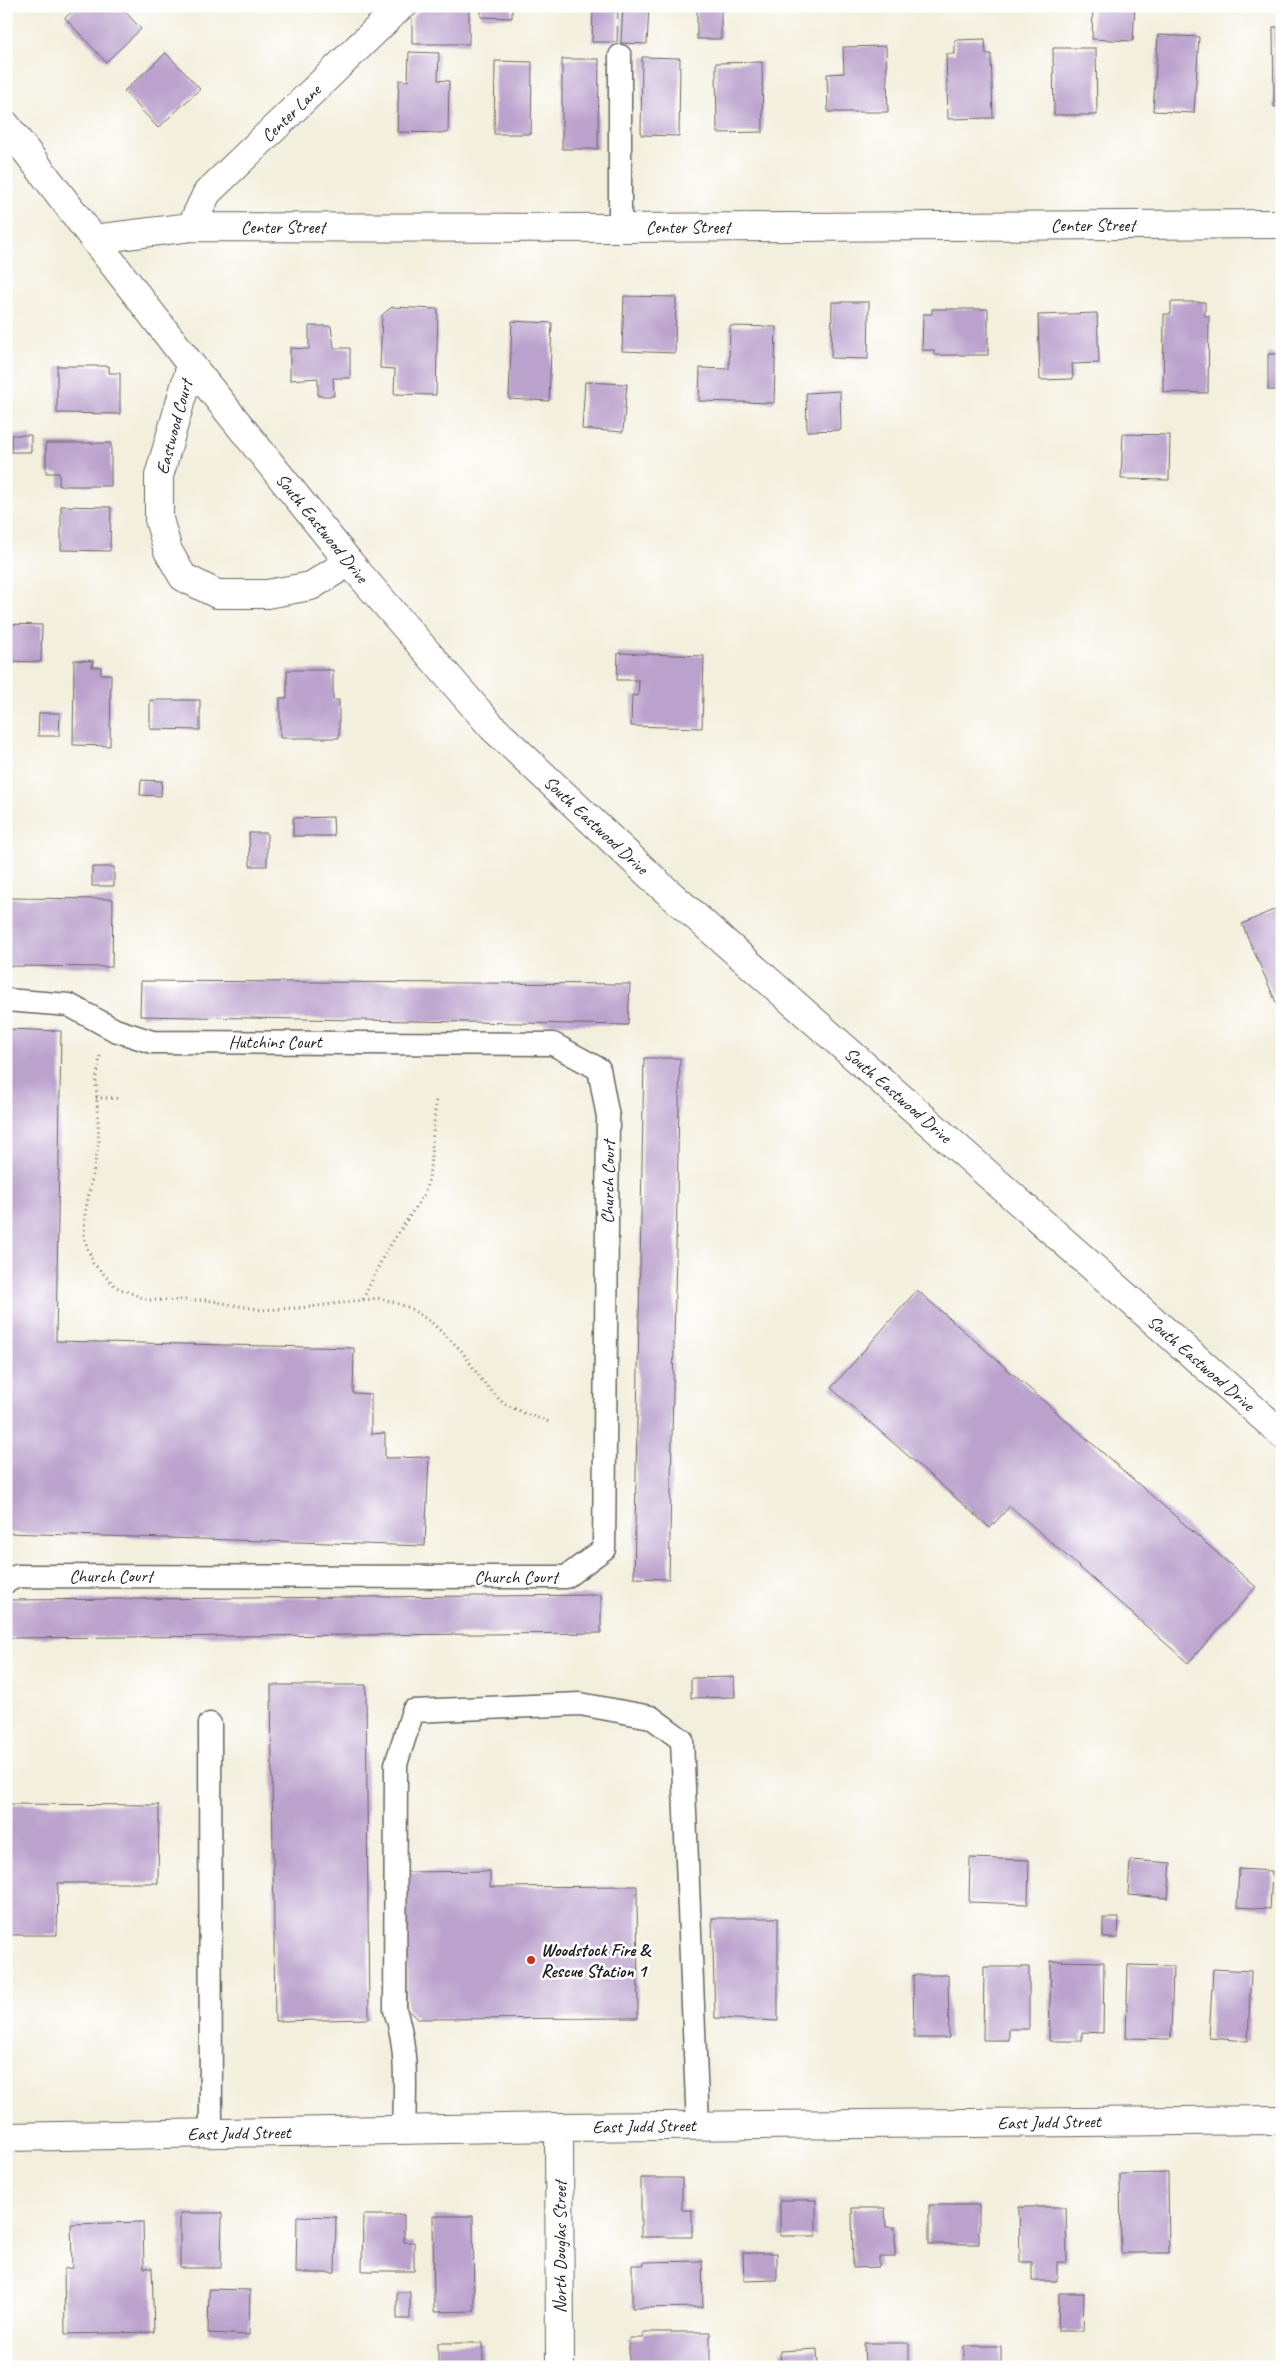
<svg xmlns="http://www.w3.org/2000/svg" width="1288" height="2373" font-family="Caveat,sans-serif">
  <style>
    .building { fill: #bba2cd }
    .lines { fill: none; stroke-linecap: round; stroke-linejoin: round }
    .lane-casing { stroke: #676660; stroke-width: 25 }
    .street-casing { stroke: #676660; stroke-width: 30 }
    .primary-casing { stroke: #676660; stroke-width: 30 }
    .path { stroke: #676660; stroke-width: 3; stroke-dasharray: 1 4; stroke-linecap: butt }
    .lane { stroke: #fff; stroke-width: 22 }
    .street { stroke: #fff; stroke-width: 28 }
    .primary { stroke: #fff; stroke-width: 28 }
    .poi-dot { fill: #c8321e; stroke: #fff; stroke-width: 2 }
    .labels { text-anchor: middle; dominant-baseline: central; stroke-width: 5; stroke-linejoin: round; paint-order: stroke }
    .street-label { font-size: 18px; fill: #1c1c1c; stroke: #fff }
    .poi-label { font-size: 18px; font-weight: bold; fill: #1c1c1c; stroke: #fff; text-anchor: start }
  </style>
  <rect width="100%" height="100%" fill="#fff"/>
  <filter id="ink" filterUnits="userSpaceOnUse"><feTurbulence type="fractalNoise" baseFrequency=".02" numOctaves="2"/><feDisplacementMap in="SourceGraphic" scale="10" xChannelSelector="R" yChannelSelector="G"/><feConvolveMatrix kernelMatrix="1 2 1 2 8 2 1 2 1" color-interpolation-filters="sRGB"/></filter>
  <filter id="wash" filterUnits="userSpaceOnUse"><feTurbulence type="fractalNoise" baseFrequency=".0096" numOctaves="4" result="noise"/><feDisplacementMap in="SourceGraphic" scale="20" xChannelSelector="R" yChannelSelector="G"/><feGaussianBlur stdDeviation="1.12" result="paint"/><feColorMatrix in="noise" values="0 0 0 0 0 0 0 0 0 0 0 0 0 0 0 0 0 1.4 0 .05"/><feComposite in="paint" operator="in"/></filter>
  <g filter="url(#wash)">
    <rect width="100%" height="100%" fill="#f3efdd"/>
    <g id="blocks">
      <path class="building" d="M78 6H120L141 29 106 62 65 18Z
        M424 6H469V44H412V18Z
        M481 6H512V18L481 17Z
        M593 6H618L617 42H592Z
        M623 6H649L647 44 621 43Z
        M697 6H721V39H697Z
        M1093 6H1135L1133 41 1092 39Z
        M1273 27H1282V107H1274Z
        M1158 35 1199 37 1194 113 1153 111Z
        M985 39 986 54H991L993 118 948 119 946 54H955V40Z
        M886 46 888 112H828L827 74 844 73 843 47Z
        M1053 48H1096L1097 115H1054Z
        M409 52 439 53 438 80 449 81 448 133 397 132 399 80 408 81Z
        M166 53 200 89 158 128 124 91Z
        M642 57 680 58 679 136 641 135Z
        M562 59H599L598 149H562Z
        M495 61 532 62 531 134H494Z
        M762 62 763 132 717 133 716 63Z
        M624 296 676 297 675 353 622 351Z
        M832 302H869L868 359 831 358Z
        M1171 302H1205V316H1209L1208 393 1163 392 1164 314H1171Z
        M392 307 438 309 436 395 394 394 395 369 380 368 382 315Z
        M932 309H988V355H934V350H922L923 314H932Z
        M1097 313 1099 363 1072 364 1073 379 1040 380 1038 315Z
        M512 321 552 323 549 401 509 399Z
        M309 326H331L334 348H350V378H333L334 396H318V378L290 380V348L309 349Z
        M730 326 776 327 774 403 699 401 700 368 729 369Z
        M1268 354H1282V390H1268Z
        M57 366H109V373H120V414L57 413Z
        M585 382 627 384 623 432 582 429Z
        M840 391 841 430 807 431 806 393Z
        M1123 434 1170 435 1169 480 1121 479Z
        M11 435H31V452H11Z
        M46 443H111V486H59V473H46Z
        M61 506 111 507 110 551 61 550Z
        M6 624 42 625 41 662 6 661Z
        M618 653 704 656 702 728 631 726 632 695 638 696 639 680H617Z
        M74 660 93 661 92 667H101V674H111L110 746 73 745Z
        M287 670H333V700H339V738H280V698H287Z
        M150 700H200V730L150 729Z
        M39 713H60L59 736H38Z
        M141 780 162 781 161 796 140 795Z
        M333 817 334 836H293V818Z
        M6 830H10L9 852H6Z
        M249 833H267V866H250Z
        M92 867H114V886H92Z
        M6 898 113 899 112 967 6 966Z
        M1282 906V1016L1242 924Z
        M141 981 630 984 628 1025 140 1016Z
        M6 1029 61 1031 56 1341 354 1348 353 1393 371 1394V1434L385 1433V1458L429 1457 425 1546 6 1533Z
        M644 1058H680L669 1579 634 1578Z
        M917 1290 1256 1587 1188 1663 1010 1506 990 1528 831 1388Z
        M601 1595V1633L8 1638 7 1600Z
        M734 1677 735 1697 691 1698V1678Z
        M271 1685H366L369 2019 275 2021Z
        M6 1804 159 1805 158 1883H58L57 1935H6Z
        M970 1858 1029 1860 1028 1904 969 1902Z
        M1130 1860 1171 1863 1168 1898 1128 1895Z
        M1239 1869 1272 1871 1270 1909 1237 1907Z
        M490 1871V1887L637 1886 638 2018 418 2019 407 2008 406 1872Z
        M712 1918H778V2021L715 2018Z
        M1103 1918H1119L1118 1938H1103Z
        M1051 1961 1104 1962 1103 2033 1082 2032V2041H1049Z
        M1128 1965 1173 1966 1171 2039 1126 2038Z
        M984 1967H1029V2029H1009V2040H983Z
        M1213 1969 1251 1971 1248 2041 1209 2038Z
        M913 1975H948L949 2038H914Z
        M1168 2173 1169 2253H1121L1120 2174Z
        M641 2178H682V2210H692V2237H641Z
        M780 2200H816V2236H780Z
        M929 2205H979V2244H929Z
        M1019 2207H1066L1067 2262H1057V2281H1032V2262H1020Z
        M852 2208H885L886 2227H895V2257H879V2267L853 2268Z
        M180 2213H222L221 2268H180Z
        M363 2215H404V2242H414V2271H362Z
        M297 2216 336 2217 335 2273H296Z
        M433 2216H473L474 2311 434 2312Z
        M143 2222 144 2268H152L154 2332 65 2334 64 2269 72 2268 71 2224Z
        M743 2253H777V2280L744 2281Z
        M702 2261 703 2307 632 2308V2265H644V2262Z
        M209 2289 250 2290 249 2335 208 2333Z
        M397 2292H410V2319H397Z
        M1059 2293H1084L1083 2331H1058Z
        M643 2332H710V2367H629V2338H643Z
        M438 2343H483V2367H438Z
        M864 2343H909V2367H865Z
        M964 2346H1001V2367H964Z
        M817 2349 818 2367H781L780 2351Z"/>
    </g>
  </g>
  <g filter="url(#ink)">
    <use href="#blocks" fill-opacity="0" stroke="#676660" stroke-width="1"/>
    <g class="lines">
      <g class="lane-casing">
        <path id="lane" d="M620 56V228
          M6 1000 69 1005 115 1030 152 1042 553 1044 599 1069 608 1117 604 1549 566 1577 17 1576 6 1582
          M210 1724 211 2134
          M404 2130C405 2091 408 2048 395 2010L396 1764 413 1711 580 1704 651 1717 682 1740 698 2126"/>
      </g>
      <g class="street-casing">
        <path id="street" d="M191 227 207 193 401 6
          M94 239 191 227 620 228 1282 224
          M191 365 159 476V519L168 551 183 577 217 594H267L311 586 349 562
          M559 2127 560 2367
          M6 2137 559 2127 1282 2120"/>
      </g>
      <g class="primary-casing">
        <path id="primary" d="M6 125 191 365 349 562 492 727 660 885 1282 1434"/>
      </g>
      <path class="path" d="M100 1056 96 1081 99 1142 85 1214 84 1238 93 1263 116 1287 148 1300H206L262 1310 310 1307 378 1298 390 1301 410 1308 431 1322 461 1350 483 1382 503 1403 524 1413 549 1422
        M96 1098H120
        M363 1299 384 1255 424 1194 429 1179 436 1099"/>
      <use href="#lane" class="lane"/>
      <use href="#street" class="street"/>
      <use href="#primary" class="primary"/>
    </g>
  </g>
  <circle class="poi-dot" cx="531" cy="1960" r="5"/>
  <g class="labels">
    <g class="street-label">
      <text transform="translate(291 113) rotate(-44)">Center Lane</text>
      <text x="1093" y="225">Center Street</text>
      <text x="283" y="227">Center Street</text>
      <text x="688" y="227">Center Street</text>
      <text transform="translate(174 427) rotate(-75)">Eastwood Court</text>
      <text transform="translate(322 528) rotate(51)">South Eastwood Drive</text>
      <text transform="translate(596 825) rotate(43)">South Eastwood Drive</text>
      <text x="275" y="1042">Hutchins Court</text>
      <text transform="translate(898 1095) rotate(41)">South Eastwood Drive</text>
      <text transform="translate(608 1182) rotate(-89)">Church Court</text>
      <text transform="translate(1201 1363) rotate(41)">South Eastwood Drive</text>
      <text x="111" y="1576">Church Court</text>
      <text x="516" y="1577">Church Court</text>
      <text transform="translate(1049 2122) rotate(-1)">East Judd Street</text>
      <text transform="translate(644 2126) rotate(-1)">East Judd Street</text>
      <text transform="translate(239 2133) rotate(-1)">East Judd Street</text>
      <text transform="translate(560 2247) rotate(-90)">North Douglas Street</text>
    </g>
    <g class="poi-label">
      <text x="541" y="1950">Woodstock Fire &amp;<tspan x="541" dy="21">Rescue Station 1</tspan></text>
    </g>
  </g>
  <rect width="1288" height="2373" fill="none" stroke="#fff" stroke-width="25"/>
</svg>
